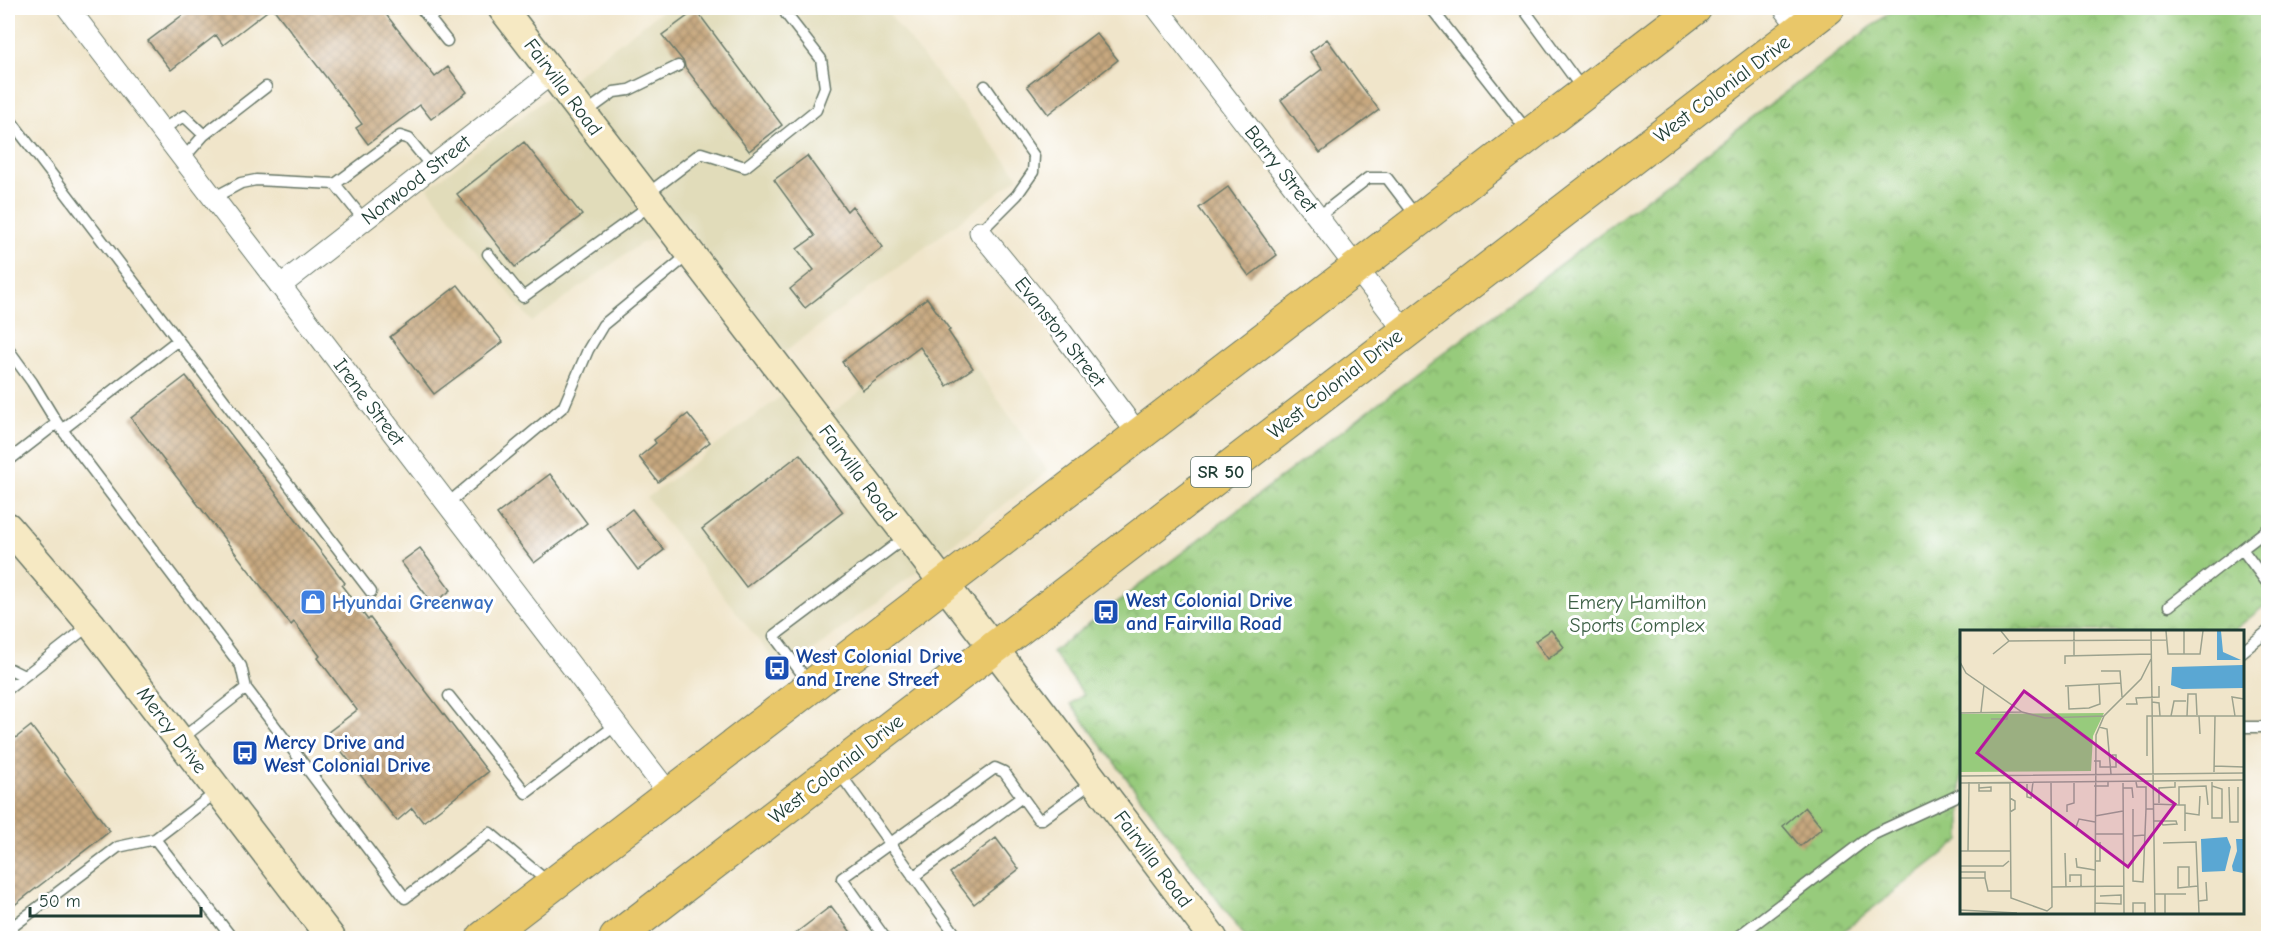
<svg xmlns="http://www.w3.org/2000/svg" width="2276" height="946" font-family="'Comic Neue',sans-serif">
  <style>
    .built { fill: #e1dcba }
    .park { fill: url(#park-crowns); stroke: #5b8458; stroke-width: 1.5 }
    .building { fill: url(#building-cross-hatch) }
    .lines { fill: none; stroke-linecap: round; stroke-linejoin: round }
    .lane-casing { stroke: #687868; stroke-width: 13 }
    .street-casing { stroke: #687868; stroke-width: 23 }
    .secondary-casing { stroke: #687868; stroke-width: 31 }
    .highway-casing { stroke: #687868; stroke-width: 35 }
    .lane { stroke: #fff; stroke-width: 10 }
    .street { stroke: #fff; stroke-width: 21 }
    .secondary { stroke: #f6e9c3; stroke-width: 28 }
    .highway { stroke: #e9c769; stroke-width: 33 }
    .labels { text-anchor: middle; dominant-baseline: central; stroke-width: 6; stroke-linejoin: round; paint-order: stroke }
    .shield { fill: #fff; stroke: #627771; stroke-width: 1.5 }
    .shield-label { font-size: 18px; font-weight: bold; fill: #1f3d34 }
    .street-label { font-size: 20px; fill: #1f3d34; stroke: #fff }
    .transit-label { font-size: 20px; font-weight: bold; fill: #164399; stroke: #fff; text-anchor: start }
    .shop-label { font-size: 20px; font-weight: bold; fill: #366cbe; stroke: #fff; text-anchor: start }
    .park-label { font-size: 20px; fill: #3d6046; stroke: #fff }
    .inset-road { fill: none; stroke: #9ca28e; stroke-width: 1.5 }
    .view { fill: #b5179e; fill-opacity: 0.15; stroke: #b5179e; stroke-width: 3 }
    .inset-edge { fill: none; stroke: #1f3d34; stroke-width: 3 }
  </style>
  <defs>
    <pattern id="park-crowns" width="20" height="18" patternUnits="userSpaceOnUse" patternTransform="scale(1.5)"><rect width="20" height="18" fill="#97cb7c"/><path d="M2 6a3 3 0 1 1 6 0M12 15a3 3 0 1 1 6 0" fill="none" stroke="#7ba666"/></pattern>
    <pattern id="building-cross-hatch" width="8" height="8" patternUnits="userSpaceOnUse" patternTransform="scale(1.5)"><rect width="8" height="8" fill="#c7a87f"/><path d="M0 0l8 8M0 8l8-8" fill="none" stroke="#a18a69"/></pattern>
  </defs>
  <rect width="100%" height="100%" fill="#fff"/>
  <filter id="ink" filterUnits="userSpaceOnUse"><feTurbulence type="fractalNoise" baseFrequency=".0167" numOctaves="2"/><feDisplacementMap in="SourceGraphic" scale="12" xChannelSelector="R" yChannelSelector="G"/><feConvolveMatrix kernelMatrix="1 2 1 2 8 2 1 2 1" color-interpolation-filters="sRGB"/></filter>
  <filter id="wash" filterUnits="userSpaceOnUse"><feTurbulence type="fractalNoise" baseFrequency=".008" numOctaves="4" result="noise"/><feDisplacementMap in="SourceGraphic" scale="24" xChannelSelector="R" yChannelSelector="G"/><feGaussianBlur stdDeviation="1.35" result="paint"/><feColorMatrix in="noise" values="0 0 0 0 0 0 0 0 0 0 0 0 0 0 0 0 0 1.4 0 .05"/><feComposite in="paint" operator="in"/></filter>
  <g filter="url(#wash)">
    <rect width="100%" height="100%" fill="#f0e5ca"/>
    <path class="built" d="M665 8H884L1019 177 783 353 686 225 640 244 532 322 428 188Z
      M951 332 1048 471 784 673 647 498 784 394 811 429 909 355Z"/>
    <path class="park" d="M1896 8H2268V603L2233 631H1961V840L1834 938H1246L1071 704 1084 694 1052 652Z"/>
    <g id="blocks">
      <path class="building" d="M192 8H271L223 45 216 35 171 70 148 41Z
        M273 8H381L435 77 448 67 467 92 431 119 420 105 368 144 356 128 362 124Z
        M696 10 782 125 749 151 685 67 684 62 662 35Z
        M1096 33 1118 60 1048 114 1027 86Z
        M1327 39 1379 110 1320 153 1281 100 1322 69 1310 52Z
        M524 142 582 215 515 267 457 194Z
        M807 156 847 211 852 206 883 247 805 308 790 289 814 270 797 249 815 236 774 180Z
        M1228 187 1277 255 1249 276 1199 208Z
        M458 285 503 342 434 394 390 337Z
        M927 298 950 330 948 331 973 368 947 386 920 347 863 390 842 362Z
        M186 376 345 583 342 586 368 620 370 618 488 772 423 822 412 808 397 821 327 733 357 710 318 658 320 656 294 622 291 625 131 418Z
        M688 414 710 442 658 482 639 457 656 443 654 440Z
        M800 454 843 512 746 587 702 529Z
        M550 474 587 523 534 563 497 514Z
        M632 509 664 550 638 570 607 529Z
        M420 548 451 590 433 604 401 562Z
        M1551 630 1564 647 1548 659 1535 641Z
        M31 726 110 831 8 910V744Z
        M1805 807 1822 828 1800 846 1783 826Z
        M996 838 1019 869 974 904 950 873Z
        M831 906 856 939H788Z"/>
    </g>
  </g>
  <g filter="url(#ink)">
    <use href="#blocks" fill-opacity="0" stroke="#687868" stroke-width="1.5"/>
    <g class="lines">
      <g class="lane-casing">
        <path id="lane" d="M421 8 447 41
          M1431 8 1529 133
          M1523 8 1583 90
          M429 18 442 8
          M585 113 614 92 629 90 678 66
          M8 117 178 340
          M161 130 184 116 204 135
          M183 159 204 135 266 87
          M646 195 701 153 745 167 816 110 825 87 821 59 786 14
          M213 198 241 183 256 180 335 184
          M1318 217 1368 178H1387L1416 216
          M364 220 335 184 400 136 409 139 432 167
          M980 232 1017 195 1033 172 1034 156 985 86
          M488 254 523 297 652 204
          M8 349 32 382 57 423 241 666 246 688
          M63 429 178 340 371 592
          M8 461 57 423
          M447 504 564 406 588 350 603 325 688 255
          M2268 529 2242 549 2268 584
          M2169 606 2242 549
          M2242 652 2268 631
          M8 668 24 676
          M809 683 774 636 906 537
          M8 689 91 624
          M449 696 526 793 616 725
          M2242 727H2268
          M180 740 246 688 405 898 490 833 548 882
          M838 771 958 938
          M155 839 232 938
          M913 877 1022 797
          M8 930 118 847 155 839 218 791
          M885 938 842 878 995 768 1004 772 1038 819H1042L1094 781
          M1736 938 1872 835 1961 794"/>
      </g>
      <g class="street-casing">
        <path id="street" d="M68 8 670 795
          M1157 8 1405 331
          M1784 8 1800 29
          M980 232 1057 326 1138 434
          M280 286 552 73"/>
      </g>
      <g class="secondary-casing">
        <path id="secondary" d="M502 8 1018 680 1213 938
          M8 527 91 624 331 938"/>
      </g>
      <g class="highway-casing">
        <path id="highway" d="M483 938 1695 8
          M616 938 1828 8"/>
      </g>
      <use href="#lane" class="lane"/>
      <use href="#street" class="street"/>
      <use href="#secondary" class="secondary"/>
      <use href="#highway" class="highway"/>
    </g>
  </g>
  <defs>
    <g id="shop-square" transform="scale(1.35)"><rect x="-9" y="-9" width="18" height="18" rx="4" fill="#3f7fe0" stroke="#fff"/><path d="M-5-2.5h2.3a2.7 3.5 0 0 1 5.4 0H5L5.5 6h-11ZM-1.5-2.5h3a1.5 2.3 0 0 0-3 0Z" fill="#fff"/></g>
    <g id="bus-square" transform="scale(1.35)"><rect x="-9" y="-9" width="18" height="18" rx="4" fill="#1a4fb4" stroke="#fff"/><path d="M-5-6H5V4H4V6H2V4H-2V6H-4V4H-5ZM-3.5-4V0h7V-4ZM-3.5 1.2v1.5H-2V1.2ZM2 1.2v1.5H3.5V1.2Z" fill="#fff"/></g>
  </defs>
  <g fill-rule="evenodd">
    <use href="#shop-square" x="313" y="602"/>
    <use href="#bus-square" x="1106" y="612"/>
    <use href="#bus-square" x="777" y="668"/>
    <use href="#bus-square" x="245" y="753"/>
  </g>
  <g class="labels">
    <rect class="shield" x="1191" y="457" width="60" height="30" rx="4.5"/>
    <g class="shield-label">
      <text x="1221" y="472">SR 50</text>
    </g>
    <g class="street-label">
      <text transform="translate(563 87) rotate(53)">Fairvilla Road</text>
      <text transform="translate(1722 89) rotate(-37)">West Colonial Drive</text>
      <text transform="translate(1281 169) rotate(52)">Barry Street</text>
      <text transform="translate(416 180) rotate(-38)">Norwood Street</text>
      <text transform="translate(1060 332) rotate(52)">Evanston Street</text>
      <text transform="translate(1335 384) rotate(-38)">West Colonial Drive</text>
      <text transform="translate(369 402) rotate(53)">Irene Street</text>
      <text transform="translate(858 473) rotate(53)">Fairvilla Road</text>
      <text transform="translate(172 730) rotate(53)">Mercy Drive</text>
      <text transform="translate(836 769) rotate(-38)">West Colonial Drive</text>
      <text transform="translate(1153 859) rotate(53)">Fairvilla Road</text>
    </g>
    <g class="transit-label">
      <text x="1126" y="600">West Colonial Drive<tspan x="1126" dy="23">and Fairvilla Road</tspan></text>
      <text x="796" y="656">West Colonial Drive<tspan x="796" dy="23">and Irene Street</tspan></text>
      <text x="264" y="742">Mercy Drive and<tspan x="264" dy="23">West Colonial Drive</tspan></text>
    </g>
    <g class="shop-label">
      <text x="332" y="602">Hyundai Greenway</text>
    </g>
    <g class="park-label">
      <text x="1637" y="602">Emery Hamilton<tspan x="1637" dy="23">Sports Complex</tspan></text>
    </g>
  </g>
  <g transform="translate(1960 630)">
    <rect width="284" height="284" fill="#f0e5ca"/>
    <path d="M144 83 133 106 131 141 0 142V84Z" fill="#97cb7c"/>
    <path d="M257 1H261L263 22 281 30H257ZM283 35V58L222 59 211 55 212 37ZM267 207 271 217 265 241 242 242 241 209ZM276 209H283V243L273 241 272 236 277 221Z" fill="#5aa7d3"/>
    <path class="inset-road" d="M41 1 49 11 206 10M114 1V25M191 1 195 283M206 1 208 24H240L243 1M224 1V24M33 24 49 11M0 32 6 43 62 82 85 88 144 86M105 34V26L191 24M141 41H160L162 67M105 56 161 53M108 56 109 79 129 78 140 74 139 55M192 72 199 73 200 86M166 74H177L176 68 199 67V56M21 82 24 55M0 83 61 82M211 86 214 71H226M227 86 228 64H236L237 85M239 86 240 104M275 86 272 67 284 69M31 89H47V82M139 97 147 99 151 144M187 126V86H284M134 131H140V137H156V125H152M254 136 284 137M254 142 255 86M0 146 284 143M176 152 177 157H186V179H193M252 152V188H262V159L252 156M0 153 284 150M50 153 51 268 87 281 92 277 91 153M163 153 164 283M19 154V161H31V157L19 158M67 154V167L71 168 73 152M134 156H148V151M269 157 270 192H278V157M163 158H172L173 168M199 173V158L215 157V152M193 174 219 175V157L246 156 248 175M219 175H225V201M173 179V206L185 205M50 182 55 179V171L50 168M107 182V175L114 173V153M225 183 239 185 240 166M135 186 163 181M193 191H216L217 194 203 195 200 191M116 197 119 189 135 192M135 204H163M173 206V251L183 252 186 179M203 213 236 212 239 283M0 221H50M8 221 9 152M105 223 106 257M116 228 117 237 135 240M135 231H140V212M0 236H43L49 231M0 242H25V248H0M25 248 28 261H51M110 252V245H121V256M229 256V237H218V258L238 256M92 257 164 256M195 264H205V283M205 264H226M239 271 247 270 246 252M135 273 161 274V265L140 266M0 280 57 283M135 283 136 105 144 86 181 49 191 29M173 283V273H185V283"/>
    <path class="view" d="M64 61 215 174 168 237 17 123Z"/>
    <rect width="284" height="284" class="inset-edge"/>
  </g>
  <rect width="2276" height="946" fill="none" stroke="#fff" stroke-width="30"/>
  <path d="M30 907v9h171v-9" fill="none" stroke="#1f3d34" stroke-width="3"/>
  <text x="39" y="907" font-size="18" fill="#1f3d34" stroke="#ffffff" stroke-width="4.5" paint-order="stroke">50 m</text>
</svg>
